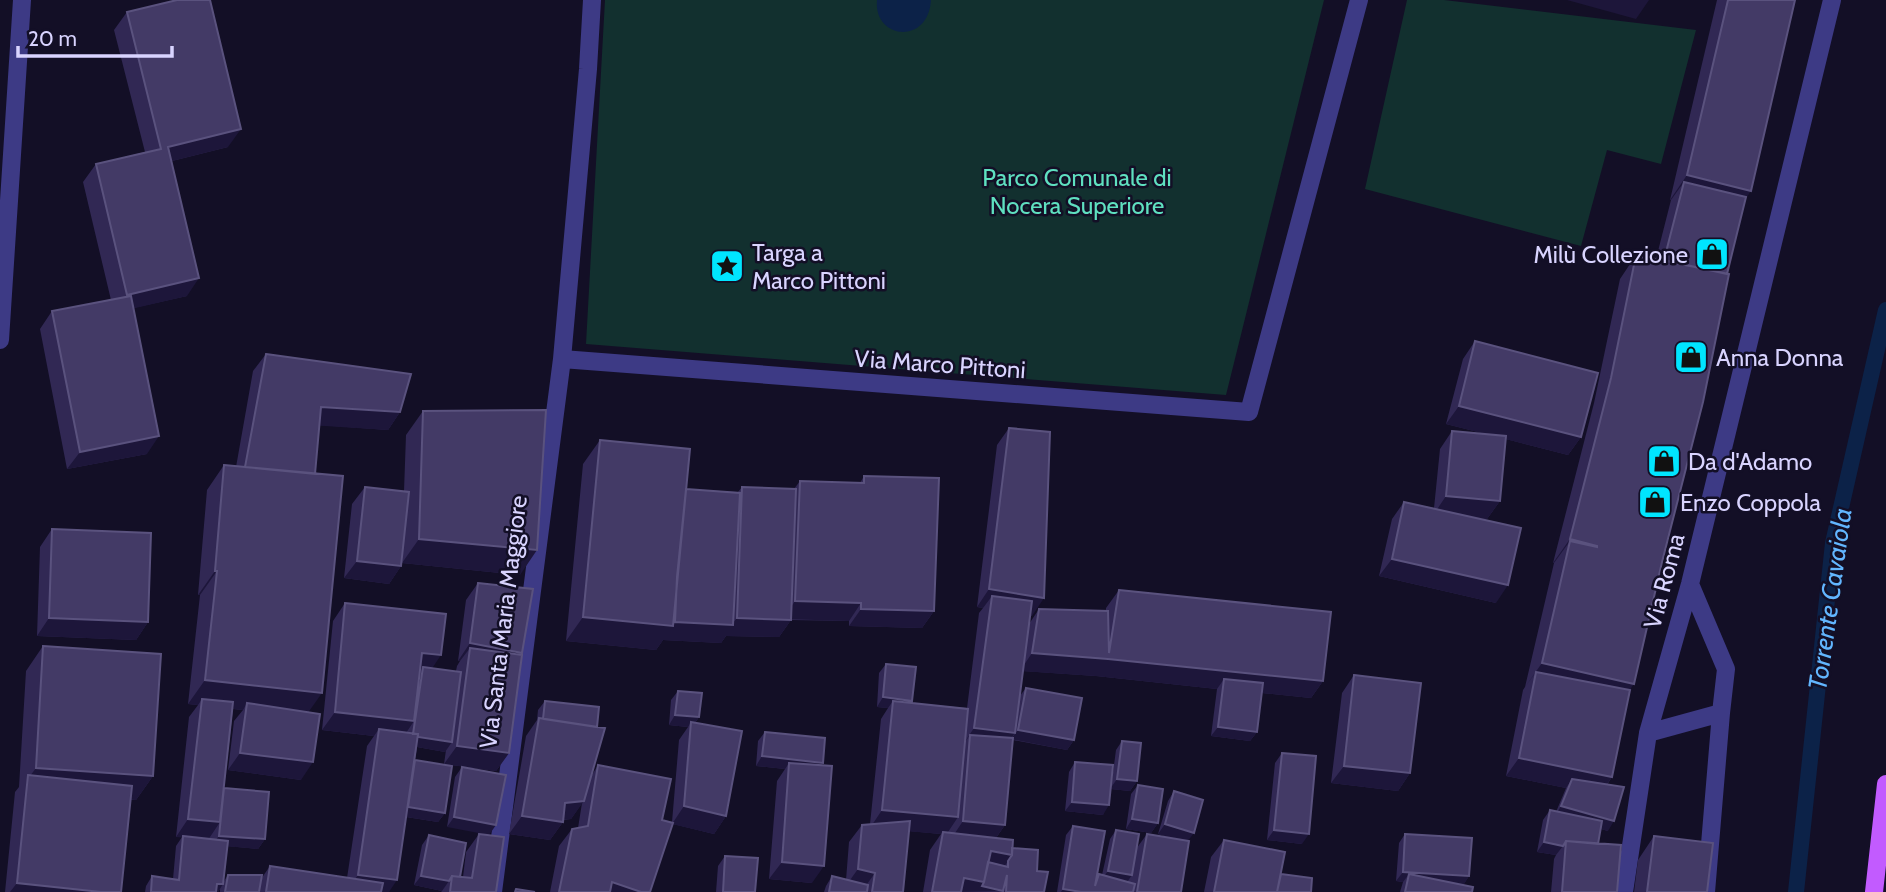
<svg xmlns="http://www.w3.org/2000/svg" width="1886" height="892" font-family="Cabin,sans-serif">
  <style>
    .green { fill: #12302f }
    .water { fill: #0c2248 }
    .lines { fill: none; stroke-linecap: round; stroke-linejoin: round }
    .stream { stroke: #0c2248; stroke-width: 16 }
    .street { stroke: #3d3a85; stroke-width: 18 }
    .primary { stroke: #c25bff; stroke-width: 18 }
    .wall { fill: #312854 }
    .shaded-wall { fill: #1d163a }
    .building { fill: #433a66; stroke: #5a527e; stroke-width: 2 }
    .labels { text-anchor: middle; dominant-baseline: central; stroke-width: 5; stroke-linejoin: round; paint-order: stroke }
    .park-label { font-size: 24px; fill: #5fe0c0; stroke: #130f26 }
    .poi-label { font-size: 24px; fill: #d9d4ff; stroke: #130f26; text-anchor: start }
    .street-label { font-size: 24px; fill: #d9d4ff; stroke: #130f26 }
    .water-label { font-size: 26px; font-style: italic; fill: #62b6ff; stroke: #130f26 }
  </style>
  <rect width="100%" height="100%" fill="#130f26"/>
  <path class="green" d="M605 0H1324L1226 395 586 344Z
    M1407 0H1444L1696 30 1661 164 1607 150 1581 246 1365 189Z"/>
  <path class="water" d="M877 0H931C928 46 873 39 877 0Z"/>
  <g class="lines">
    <path class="stream" d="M1796 892 1833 543 1886 310"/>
    <path class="street" d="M592 0 588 69 562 359 1249 412 1359 0
      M0 340 22 0
      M1690 584 1726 669 1721 713
      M1648 733 1721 713 1706 892
      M493 892 562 359
      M1624 892 1648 733 1690 584 1832 0"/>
    <path class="primary" d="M1874 892 1886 784"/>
  </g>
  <path class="wall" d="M1717 0H1795L1727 274 1630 690 1612 777 1607 785 1608 831 1601 829 1598 844 1617 892H1551L1554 859 1556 855 1537 852 1543 820 1550 810 1556 812 1566 788 1506 776 1523 690 1525 687 1554 563H1553L1594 403 1620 279 1636 255 1656 259 1671 200H1670Z
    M127 12 228 147 172 161 187 296 133 308 147 454 67 469 40 329 52 311 111 300 83 182 96 164 145 152 114 30Z
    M1475 341 1581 437 1568 455 1506 439 1500 501 1487 519 1474 517 1496 603 1379 576 1392 519 1404 502 1434 508 1440 449 1452 431 1486 434 1446 424 1463 359Z
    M266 354 400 412 388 430 319 425 315 474 308 712 301 780 228 770 234 721 243 710 233 709 224 788 265 839 258 849 227 846 224 881 228 875 261 879 270 866 347 878 367 746 374 736 322 730 333 621 345 603 432 669 456 671 457 666 460 661H458L466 600 478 583 521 655 509 753 496 771 444 764 446 750 445 752 417 747 415 760 445 813 438 822 406 817 389 892H220V889L218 892H145L146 886 152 876 173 879 176 846 182 837H176L189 717 198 705 188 704 200 595H198L207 490 224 465 236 467 253 371Z
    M423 411 520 575 402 563 403 551 401 566 389 584 344 578 352 504 365 487 404 491 406 435Z
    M1009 428 1032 616H1030L1029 624 1039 609 1106 611V608L1119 590 1323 681 1311 698 1262 693 1257 732 1250 741 1211 736 1217 689 1096 676 1023 671 1019 697 1026 688 1074 740 1067 750 1013 740 1005 825 996 838 1012 848 1037 871 1044 892H923L930 850 941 834 909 831 903 892H824L826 886 832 876 846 880 849 842 862 825 870 824 881 719 888 708 877 707 879 673 886 664 911 703 967 708 979 613 983 608 977 607 997 445Z
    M600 440 686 489 738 492 742 487 794 489 800 481 860 483 864 476 934 611 922 628 849 626V621L791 620 779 637 726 636 721 643 663 640 656 650 566 641 583 464Z
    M52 529 148 622 136 640 37 636 40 547Z
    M43 646 153 776 136 800H130L121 892H5L15 792 19 787 26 671Z
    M1354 675 1410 773 1398 791 1331 783 1342 693Z
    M678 691 699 717 695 723 726 816 714 834 673 824 650 892H550L559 846 572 829 578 828 582 803 571 819 563 820V822L550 840 509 834 526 736 537 720 538 710 545 701 592 775 598 765 662 820 672 822 679 740 688 727 669 725 671 700Z
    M765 732 823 763 821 765 812 883 769 879 777 781 785 769 756 766 758 741Z
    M1122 741 1137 781 1130 791 1111 789 1103 815 1065 811 1069 772 1075 762 1112 780 1116 750Z
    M1282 753 1302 844 1267 840 1275 763Z
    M462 767 506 775 447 827 455 777Z
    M1138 785 1158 823 1151 833 1126 829 1131 794Z
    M1174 791 1188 841 1181 892H1057L1066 835 1073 826 1096 878 1099 874 1102 875 1110 839 1116 830 1136 849 1147 834 1173 838 1158 834 1168 801Z
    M479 834 496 892H441L442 891 414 885 422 845 429 835 460 877H463L466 852Z
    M1405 834 1469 876 1463 885 1472 892H1400L1403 882 1396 881 1399 843Z
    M1654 836 1707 892H1634L1638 860Z
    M1224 840 1281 874 1311 892H1204L1211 857Z
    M725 856 755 892H716L718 866Z"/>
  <path class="shaded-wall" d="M1567 0H1649L1636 19Z
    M241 129 228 147 156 165 168 147Z
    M1687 175 1751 191 1734 215 1684 182 1671 200H1670Z
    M199 278 187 296 114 313 127 295Z
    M1459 406 1581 437 1568 455 1446 424Z
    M321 407 400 412 388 430 309 425Z
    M159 436 147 454 67 469 80 452Z
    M1446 496 1500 501 1487 519 1434 514Z
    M419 539 537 550 520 575 402 563Z
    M1570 539 1597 546 1581 570 1570 541 1554 563H1553Z
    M1392 559 1508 585 1496 603 1379 576Z
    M357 561 401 566 389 584 344 578Z
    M215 571H217L200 595H198Z
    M989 589 1044 598 1032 616 990 609 992 596 983 608 977 607Z
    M795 601 861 603 849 621 783 619Z
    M861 609 934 611 922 628 849 626Z
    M583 617 672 626 675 622 731 625 737 618 791 620 779 637 726 636 721 643 663 640 656 650 566 641Z
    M49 618 148 622 136 640 37 636Z
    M470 643 522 653 510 671 470 648 460 661H458Z
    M422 653 441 655 429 673 423 667 420 672Z
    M1032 653 1108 659 1323 681 1311 698 1222 689 1224 679 1217 689 1096 676 1020 671Z
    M1542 663 1634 684 1617 708 1536 672 1525 687Z
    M205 680 322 693 305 717 247 703 243 710 201 705 202 699 198 705 188 704Z
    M883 697 912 701 906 710 893 701 888 708 877 707Z
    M335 712 414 721 402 739 379 729 374 736 322 730Z
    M675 715 699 717 692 727 691 722 688 727 669 725Z
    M1218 727 1257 732 1250 741 1211 736Z
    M974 728 1015 733 1002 751 970 735 962 746Z
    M1018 730 1074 740 1067 750 1011 739Z
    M413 736 452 742 445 752 406 745Z
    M457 746 509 753 496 771 444 764Z
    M240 753 313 762 301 780 228 770Z
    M762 756 823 763 816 772 789 763 785 769 756 766Z
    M1519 758 1612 777 1600 794 1572 779 1566 788 1506 776Z
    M1344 766 1410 773 1398 791 1331 783Z
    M36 768 153 776 136 800 26 793 27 780Z
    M1117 779 1137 781 1130 791 1110 789Z
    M584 801 571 819 553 820 565 803Z
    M1072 802 1109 805 1103 815 1065 811Z
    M684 806 726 816 714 834 672 824Z
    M1561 806 1614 821 1608 831 1555 816Z
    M407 807 445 813 438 822 400 816Z
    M882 810 958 817 946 835 943 832 941 834 870 828Z
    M522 816 563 822 550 840 509 834Z
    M454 817 496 825 489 835 447 827Z
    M188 819 220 822 208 840 176 837Z
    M1132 819 1158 823 1151 833 1126 829Z
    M963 821 1005 825 993 842 951 839Z
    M1165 824 1194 833 1187 842 1158 834Z
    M1274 830 1309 834 1302 844 1267 840Z
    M219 836 265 839 258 849 212 845Z
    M1544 842 1563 846 1556 855 1537 852Z
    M991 851 1012 855 1000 873 985 870Z
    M782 862 824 866 812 883 769 879Z
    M858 869 875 873 862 891 845 887Z
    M1108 871 1132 875 1125 885 1101 880Z
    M1403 872 1469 876 1463 886 1409 874 1403 882 1396 881Z
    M358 875 397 880 389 892H346Z
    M421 876 449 881 442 891 414 885Z
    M964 878 984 882 1003 891 954 892Z
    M612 882 641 892H605Z
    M17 883 101 892H10Z
    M217 884H223L218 892H212Z
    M1063 889 1081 892H1061Z"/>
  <path class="building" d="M177 0H210L241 129 168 147 199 278 127 295 96 164 161 149 127 12Z
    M1728 0H1795L1751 191 1687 175Z
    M1684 182 1746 197 1727 274 1664 260Z
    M1636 255 1729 274 1703 402 1662 562 1634 684 1542 663 1570 541 1597 547V546L1570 539 1611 378Z
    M131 296 159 436 80 452 52 311Z
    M1475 341 1598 373 1581 437 1459 406Z
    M266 354 411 374 400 412 321 407 315 474 245 467Z
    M546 410 537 550 419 539 423 411Z
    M1009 428 1050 432 1044 598 989 589Z
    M1452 431 1506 436 1500 501 1446 496Z
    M600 440 690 449 673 626 583 617Z
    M224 465 343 476 322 693 205 680 217 571H215Z
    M864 476 939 478 934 611 861 609V603L795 601 800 481 864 483Z
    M365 487 409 492 401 566 357 561Z
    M742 487 796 489 791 620 737 618Z
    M686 489 740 493 733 625 675 622 677 577Z
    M1404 502 1521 528 1508 585 1392 559Z
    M52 529 151 533 148 622 49 618Z
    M478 583 533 589 522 653 470 643Z
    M1119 590 1331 612 1323 681 1108 659 1032 653 1039 609 1108 611 1109 653Z
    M992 596 1032 601 1015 733 974 728Z
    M345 603 446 614 441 655 422 653 414 721 335 712Z
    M43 646 161 654 153 776 36 768Z
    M470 648 522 655 509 753 457 746Z
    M886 664 916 667 912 701 883 697Z
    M423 667 461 672 452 742 418 737V734H413Z
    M1536 672 1630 690 1612 777 1519 758Z
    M1354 675 1421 683 1410 773 1344 766Z
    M1224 679 1263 683 1257 732 1218 727Z
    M1026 688 1082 698 1074 740 1018 730Z
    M678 691 702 693 699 717 675 715Z
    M202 699 233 702 220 822 188 819Z
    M545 701 599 707 597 727 543 719Z
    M893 701 968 709 958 817 882 810Z
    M247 703 320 714 313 762 240 753Z
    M539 718 605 728 584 801 565 803 563 822 522 816Z
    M691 722 742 731 726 816 684 806Z
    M379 729 418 734 397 880 358 875Z
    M765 732 825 738 823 763 762 756Z
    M970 735 1013 738 1005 825 963 821Z
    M1122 741 1141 743 1137 781 1117 779Z
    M1282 753 1316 756 1309 834 1274 830Z
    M415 760 452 766 445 813 408 807Z
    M1075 762 1113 765 1109 805 1072 802Z
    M789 763 832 766 824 866 782 862Z
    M598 765 671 779 662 820 673 823 650 892H641L612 882 610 892H559L572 829 588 826Z
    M462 767 506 775 496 825 454 817Z
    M28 775 132 786 121 892H101L17 883Z
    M1572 779 1624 787 1614 821 1561 806Z
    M1138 785 1163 789 1158 823 1132 819Z
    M224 788 269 792 265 839 219 836Z
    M1174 791 1203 800 1194 833 1165 824Z
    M1550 810 1602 821 1598 844 1566 841 1563 846 1544 842Z
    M910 821 903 892H872L875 873 858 869 862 825Z
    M1073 826 1105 831 1095 886 1099 874 1135 884 1133 892H1081L1063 889Z
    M1116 830 1139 834 1132 875 1108 871Z
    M943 832 1013 840 1012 855 991 851 984 882 964 878 961 892H932Z
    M479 834 504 837 496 892H450L452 876 472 878Z
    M1147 834 1189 841 1181 892H1137Z
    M1405 834 1472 838 1469 876 1403 872Z
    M429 835 466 843 460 877 452 876 449 881 421 876Z
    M183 836 228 841 223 884H217L216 892H151L152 876 179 880Z
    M1654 836 1713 843 1707 892H1647Z
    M1224 840 1285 852 1277 892H1214Z
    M1566 841 1621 845 1617 892H1562Z
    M1012 848 1038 850 1037 871 1048 872 1044 892H1006L1007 875 1003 891 982 886 984 882 988 862 1008 867V861L1012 855Z
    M725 856 758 858 755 892H723Z
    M270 866 383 883 381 892H266Z
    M1281 874 1312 878 1311 892H1277Z
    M1409 874 1473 887 1472 892H1405Z
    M228 875H262L259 892H225Z
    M832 876 868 885 867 892H829Z
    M516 889 535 892H515Z"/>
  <defs>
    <g id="shop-square" transform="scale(1.75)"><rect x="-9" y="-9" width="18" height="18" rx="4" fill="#00e5ff" stroke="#130f26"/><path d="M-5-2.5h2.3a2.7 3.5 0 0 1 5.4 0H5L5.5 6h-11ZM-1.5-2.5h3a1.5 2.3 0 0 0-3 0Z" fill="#111"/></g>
    <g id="sight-square" transform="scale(1.75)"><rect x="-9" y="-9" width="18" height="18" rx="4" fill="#00e5ff" stroke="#130f26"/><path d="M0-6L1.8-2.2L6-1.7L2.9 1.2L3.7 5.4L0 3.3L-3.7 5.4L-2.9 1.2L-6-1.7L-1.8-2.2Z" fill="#111"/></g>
  </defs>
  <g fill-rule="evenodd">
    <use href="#shop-square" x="1712" y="254"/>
    <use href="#sight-square" x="727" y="266"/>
    <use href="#shop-square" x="1691" y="357"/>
    <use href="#shop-square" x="1664" y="461"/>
    <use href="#shop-square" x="1655" y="502"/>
  </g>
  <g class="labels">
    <g class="park-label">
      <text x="1077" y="177">Parco Comunale di<tspan x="1077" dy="28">Nocera Superiore</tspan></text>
    </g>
    <g class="poi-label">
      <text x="752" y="252">Targa a<tspan x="752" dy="28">Marco Pittoni</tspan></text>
      <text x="1688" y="254" text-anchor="end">Milù Collezione</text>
      <text x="1716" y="357">Anna Donna</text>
      <text x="1688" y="461">Da d'Adamo</text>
      <text x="1680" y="502">Enzo Coppola</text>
    </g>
    <g class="street-label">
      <text transform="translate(940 364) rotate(4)">Via Marco Pittoni</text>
      <text transform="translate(1664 581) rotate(-75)">Via Roma</text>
      <text transform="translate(503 622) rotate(-83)">Via Santa Maria Maggiore</text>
    </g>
    <g class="water-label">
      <text transform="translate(1830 599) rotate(-82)">Torrente Cavaiola</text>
    </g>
  </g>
  <path d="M18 46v10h154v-10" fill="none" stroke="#d9d4ff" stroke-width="3.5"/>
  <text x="28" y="46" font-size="21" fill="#d9d4ff" stroke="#130f26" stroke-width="5" paint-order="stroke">20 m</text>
</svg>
